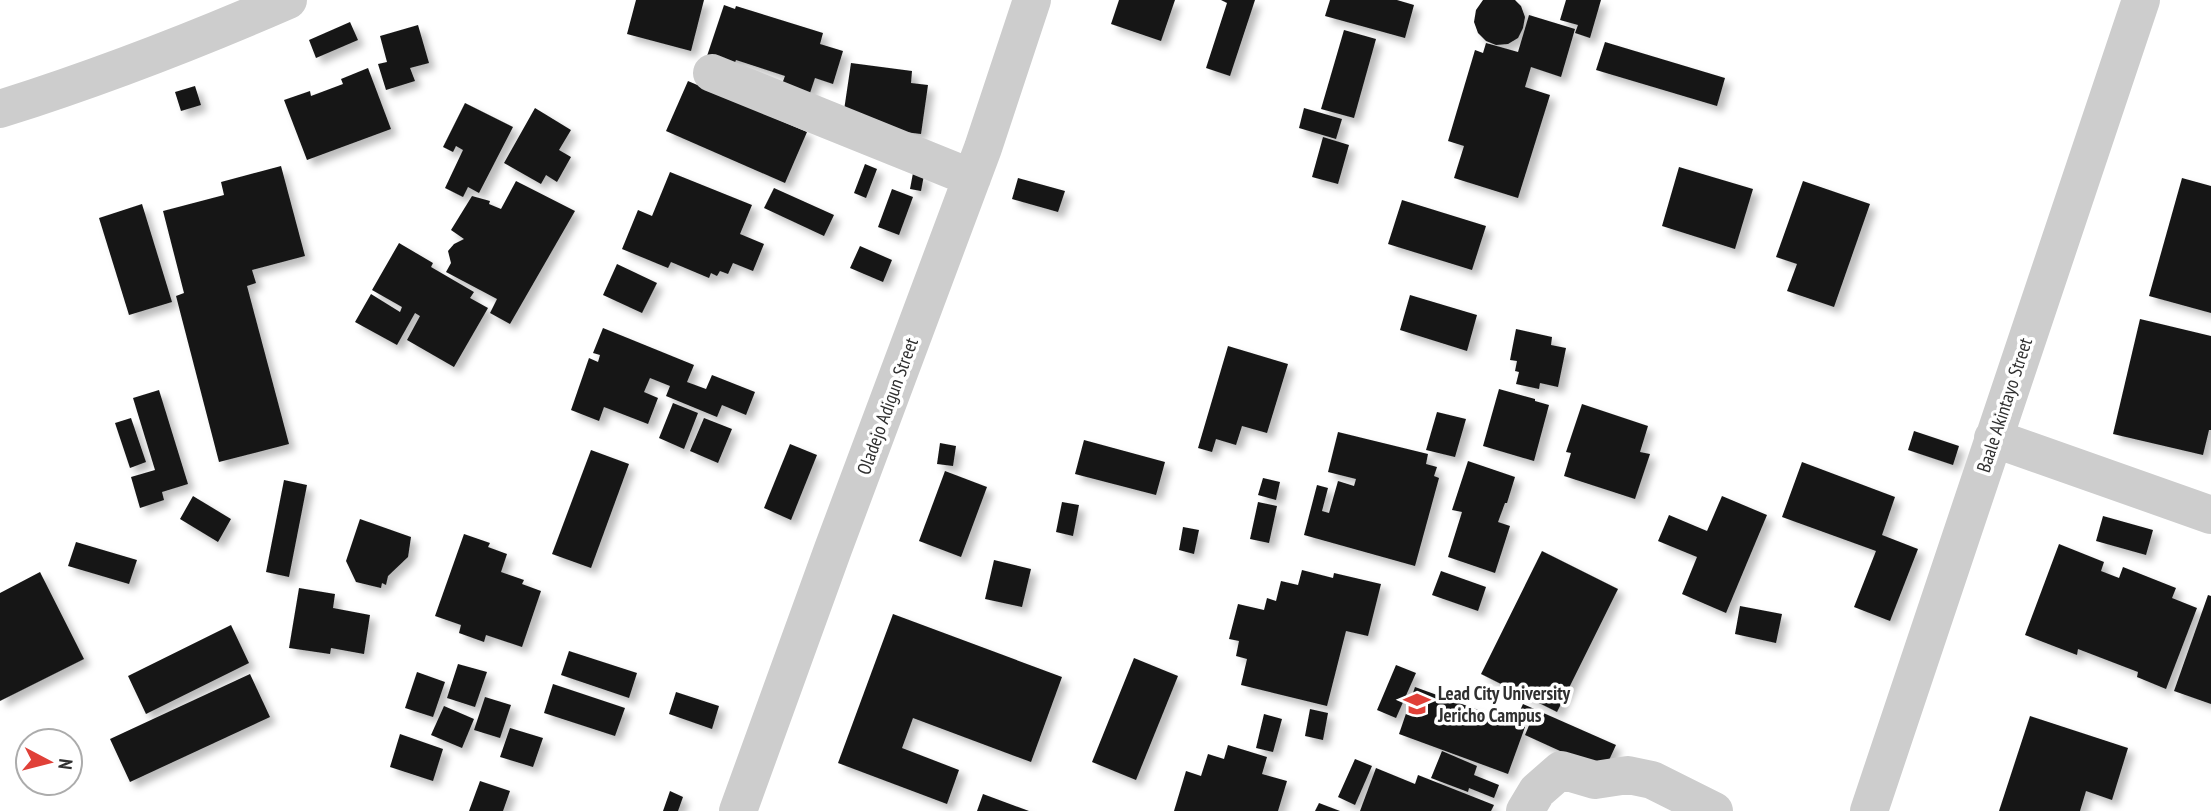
<svg xmlns="http://www.w3.org/2000/svg" width="2211" height="811" font-family="'PT Sans Narrow',sans-serif">
  <style>
    .building { fill: #171717; filter: url(#shadow) }
    .lines { fill: none; stroke-linecap: round; stroke-linejoin: round }
    .minor { stroke: #cdcdcd; stroke-width: 38 }
    .labels { text-anchor: middle; dominant-baseline: central; stroke-width: 7; stroke-linejoin: round; paint-order: stroke }
    .street-label { font-size: 19px; fill: #303030; stroke: #fff }
    .poi-label { font-size: 19px; font-weight: bold; fill: #303030; stroke: #fff; text-anchor: start }
  </style>
  <defs>
    <filter id="shadow"><feDropShadow dx="6" dy="6" stdDeviation="3.5" flood-color="#0004"/></filter>
  </defs>
  <rect width="100%" height="100%" fill="#fff"/>
  <path class="building" d="M636 0H704L691 51 627 34Z
    M1119 0H1175L1161 41 1111 24Z
    M1221 0H1255L1230 76 1206 68 1227 3Z
    M1330 0H1397L1414 5 1405 38 1325 16Z
    M1483 0H1515L1521 6 1525 17 1523 28 1518 38 1508 44 1496 45 1486 41 1478 33 1474 22 1476 10Z
    M1566 0H1601L1590 38 1575 33 1578 25 1560 20Z
    M724 5 735 9 736 6 823 33 820 44 843 51 833 84 815 78 810 93 782 84 785 76 736 60 734 65 707 56Z
    M1529 15 1575 29 1561 77 1531 67 1525 87 1550 95 1518 198 1454 178 1464 146 1448 141 1475 50 1483 53 1486 43 1518 52Z
    M350 22 358 40 316 58 309 40Z
    M418 25 429 63 410 68 415 81 386 90 378 64 387 62 380 36Z
    M1344 30 1376 39 1354 118 1321 109Z
    M1605 42 1725 78 1717 106 1596 70Z
    M851 63 912 71 911 83 928 85 921 134 872 128 843 117Z
    M368 68 391 129 307 160 284 100 310 91 311 96 343 84 341 79Z
    M688 81 807 132 785 183 666 131Z
    M195 86 201 105 181 111 175 92Z
    M465 103 513 127 479 193 468 187 463 197 445 188 463 150 456 146 453 152 443 147Z
    M535 108 571 130 559 150 571 157 557 182 546 175 541 184 504 163Z
    M1304 108 1342 119 1336 139 1299 128Z
    M1323 137 1349 145 1338 184 1312 177Z
    M865 164 877 169 866 198 854 193Z
    M281 166 305 256 252 270 256 283 247 286 289 444 219 462 176 296 184 293 163 211 224 195 221 182Z
    M1679 167 1753 189 1735 249 1662 226Z
    M670 172 752 205 740 234 764 244 753 271 733 263 728 274 720 271 717 276 711 273 709 278 671 262 668 268 622 249 638 210 652 216Z
    M913 173 924 175 921 191 910 189Z
    M1018 178 1065 191 1058 212 1012 199Z
    M2182 178 2211 186V313L2149 296Z
    M516 181 575 211 510 324 490 313 497 299 446 272 451 263 448 251 454 244 464 239 451 230 472 196 490 201 489 204 501 209Z
    M1803 181 1870 204 1834 307 1787 291 1797 264 1776 257Z
    M774 188 834 215 824 236 764 208Z
    M892 189 913 197 899 235 878 227Z
    M1402 200 1486 226 1472 270 1388 244Z
    M142 204 172 302 129 315 99 218Z
    M399 243 433 263 431 267 474 292 470 298 488 308 454 367 407 340 420 316 415 313 397 345 355 322 371 294 400 312 402 307 372 290Z
    M860 246 892 260 883 282 850 268Z
    M617 264 657 283 642 313 603 295Z
    M1410 295 1477 315 1467 351 1400 330Z
    M2140 319 2211 336V430H2209L2203 455 2113 434Z
    M603 328 694 365 687 382 706 389 712 375 755 392 746 415 722 405 717 417 666 396 670 386 650 378 644 392 658 398 648 424 604 407 599 421 571 410 589 358 598 362 600 355 593 353Z
    M1516 329 1552 337 1551 345 1566 348 1558 387 1540 383 1539 389 1516 384 1519 372 1515 371 1517 361 1510 360Z
    M1228 346 1288 364 1267 433 1242 426 1236 445 1216 439 1212 452 1198 448Z
    M1499 389 1535 399V401L1549 405 1534 461 1483 446Z
    M159 390 188 484 162 492 164 500 140 508 131 477 155 470 133 398Z
    M673 403 698 413 684 449 659 438Z
    M1582 404 1648 426 1640 452 1650 454 1635 499 1564 476 1571 453 1566 452Z
    M1437 412 1466 419 1455 457 1426 450Z
    M131 418 146 462 130 468 115 423Z
    M704 418 732 429 718 463 690 451Z
    M1914 431 1959 446 1953 465 1908 450Z
    M1338 432 1428 454 1426 464 1437 467 1434 476 1439 478 1415 566 1304 535 1317 485 1328 488 1322 511 1329 513 1338 481 1354 486 1356 479 1328 472Z
    M1084 440 1165 462 1156 495 1075 474Z
    M940 443 956 446 953 466 937 464Z
    M790 444 817 455 791 520 764 508Z
    M591 450 629 464 591 568 552 554Z
    M1468 461 1515 477 1507 503H1505L1498 522 1510 526 1495 573 1448 557 1462 512 1452 510Z
    M1802 462 1895 497 1882 535 1918 549 1890 621 1854 607 1876 551 1782 517Z
    M945 471 987 487 961 557 919 541Z
    M1263 478 1280 482 1276 500 1258 495Z
    M284 480 307 485 289 577 266 572Z
    M193 496 231 519 218 542 180 519Z
    M1722 496 1767 515 1726 613 1682 594 1697 557 1658 541 1669 515 1707 531Z
    M1062 502 1079 505 1073 536 1056 532Z
    M1258 502 1277 506 1269 543 1250 539Z
    M2103 516 2153 530 2146 555 2096 541Z
    M360 519 411 537 408 557 388 576 386 585 382 583 381 588 356 582 346 561Z
    M1183 527 1199 530 1194 554 1179 550Z
    M464 534 490 543 488 547 507 554 501 572 524 580 522 584 541 591 522 647 486 635 484 642 459 633 461 625 435 616Z
    M76 542 137 560 129 584 68 566Z
    M2059 544 2104 562 2101 571 2119 578 2123 567 2176 588 2172 598 2197 608 2166 689 2137 677 2138 672 2078 649 2077 655 2025 635Z
    M1542 551 1618 589 1557 712 1481 674Z
    M994 560 1031 569 1022 607 985 599Z
    M1302 570 1333 578 1334 573 1381 584 1368 636 1346 631 1327 706 1241 685 1247 659 1236 656 1239 641 1229 639 1238 604 1264 610 1267 598 1276 601 1281 581 1298 585Z
    M1441 571 1486 587 1478 611 1432 595Z
    M40 572 84 659 0 701V593Z
    M299 588 335 594 333 608 370 615 364 654 331 648 330 654 289 648Z
    M2208 595 2211 596V704L2174 691Z
    M1740 606 1782 614 1776 643 1735 634Z
    M893 614 1062 677 1031 762 913 718 902 748 959 770 947 804 838 763Z
    M231 625 249 663 146 714 128 676Z
    M569 651 637 673 629 698 561 675Z
    M1134 658 1178 676 1136 780 1092 762Z
    M458 664 487 672 475 707 447 698Z
    M1396 665 1416 673 1396 718 1377 710Z
    M417 672 445 682 433 717 405 708Z
    M250 674 270 717 130 782 110 739Z
    M553 684 625 708 615 736 544 713Z
    M1415 687 1525 727 1508 774 1399 734Z
    M676 692 719 706 712 729 669 714Z
    M485 697 511 705 500 738 474 730Z
    M1523 704 1616 745 1604 771 1525 735 1530 723 1517 717Z
    M444 706 474 719 462 748 431 735Z
    M1310 709 1328 713 1323 740 1305 736Z
    M1264 714 1282 719 1273 752 1256 748Z
    M2030 716 2128 748 2112 800 2086 791 2080 811H1999Z
    M510 728 543 738 533 767 500 757Z
    M400 734 443 749 433 781 390 767Z
    M1228 745 1267 757 1262 774 1287 781 1278 811H1174L1186 771 1201 776 1208 754 1224 759Z
    M1442 751 1477 766 1474 775 1499 785 1494 798 1469 788 1468 792 1431 778Z
    M1355 759 1372 766 1355 805 1338 797Z
    M1376 768 1415 784 1418 775 1494 805 1491 811H1360Z
    M480 781 510 791 503 811H469Z
    M670 791 683 797 678 811H663Z
    M983 794 1029 811H977Z
    M1319 803 1340 811H1315Z"/>
  <g class="lines">
    <path class="minor" d="M712 73 972 178
      M0 109C98 78 194 41 288 0
      M1993 438 2211 515
      M738 811 833 549 983 148 1032 0
      M1525 811 1537 791 1561 770 1595 780 1628 775 1652 780 1714 811
      M1869 811 2141 0"/>
  </g>
  <defs>
    <g id="university-bare" transform="scale(2.1)"><path d="M0-5L7-2L0 1L-7-2ZM-4 1L0 2.5L4 1V4Q0 6-4 4Z" fill="#e04038" stroke="#fff" stroke-width="2.5" paint-order="stroke"/></g>
  </defs>
  <g fill-rule="evenodd">
    <use href="#university-bare" x="1417" y="704"/>
  </g>
  <g class="labels">
    <g class="street-label">
      <text transform="translate(2004 405) rotate(-72)">Baale Akintayo Street</text>
      <text transform="translate(887 406) rotate(-70)">Oladejo Adigun Street</text>
    </g>
    <g class="poi-label">
      <text x="1438" y="693">Lead City University<tspan x="1438" dy="22">Jericho Campus</tspan></text>
    </g>
  </g>
  <g transform="translate(49 762) rotate(97)"><circle r="33" fill="#ffffff" stroke="#acacac" stroke-width="2"/>
  <path d="M0-5L12 26L0 18L-12 26Z" fill="#e04038"/>
  <text y="-10" font-size="19" font-weight="bold" text-anchor="middle" fill="#303030">N</text>
  </g>
</svg>
